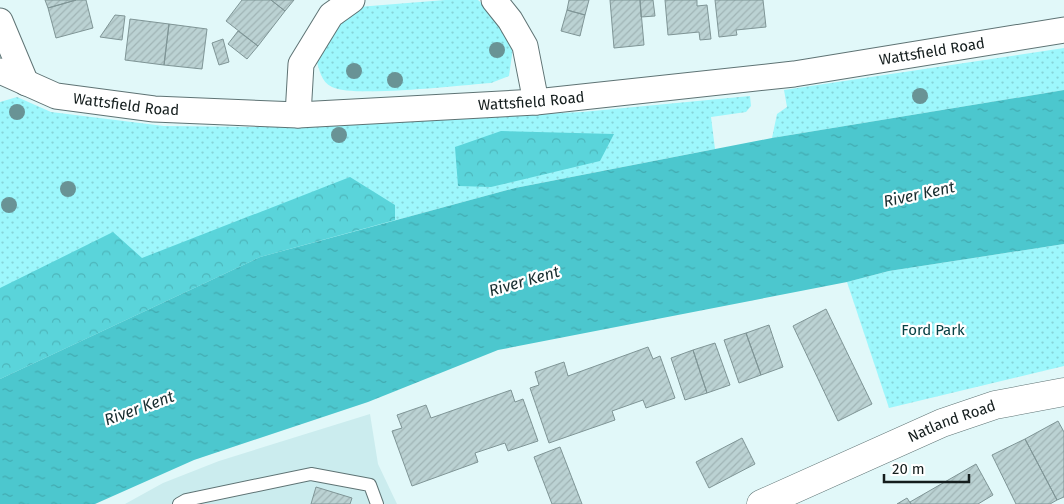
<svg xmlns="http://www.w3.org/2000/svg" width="1064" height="504" font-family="'Fira Sans',sans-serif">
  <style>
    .built { fill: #cbecee }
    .grass { fill: url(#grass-dots) }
    .forest { fill: url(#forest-crowns) }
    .water { fill: url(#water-ripples) }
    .building { fill: url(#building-hatch); stroke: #7f9596 }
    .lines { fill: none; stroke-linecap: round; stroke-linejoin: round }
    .service-casing { stroke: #5e7374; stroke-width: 14 }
    .minor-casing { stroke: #5e7374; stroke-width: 27 }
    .tertiary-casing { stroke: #5e7374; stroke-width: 29 }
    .service { stroke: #fff; stroke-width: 12 }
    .minor { stroke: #fff; stroke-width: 25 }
    .tertiary { stroke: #fff; stroke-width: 28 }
    .tree { fill: #699395 }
    .labels { text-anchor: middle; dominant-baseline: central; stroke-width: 4.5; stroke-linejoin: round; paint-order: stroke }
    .street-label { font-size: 15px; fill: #141d1d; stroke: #fff }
    .park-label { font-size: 15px; fill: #064144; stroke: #fff }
    .water-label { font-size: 16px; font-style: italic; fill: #182d2f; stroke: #fff }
  </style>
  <defs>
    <pattern id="grass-dots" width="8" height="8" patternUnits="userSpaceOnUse" patternTransform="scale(1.25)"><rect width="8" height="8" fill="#9df7fc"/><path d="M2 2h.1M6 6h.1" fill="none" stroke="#86d3d8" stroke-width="1.8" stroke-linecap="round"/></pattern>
    <pattern id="forest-crowns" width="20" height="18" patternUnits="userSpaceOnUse" patternTransform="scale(1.25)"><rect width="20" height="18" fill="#5ad4da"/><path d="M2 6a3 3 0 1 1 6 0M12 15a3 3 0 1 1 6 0" fill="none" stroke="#4db6bb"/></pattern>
    <pattern id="water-ripples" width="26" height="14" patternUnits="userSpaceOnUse" patternTransform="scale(1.25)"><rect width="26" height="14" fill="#4cc7ce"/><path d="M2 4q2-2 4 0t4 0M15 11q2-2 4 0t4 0" fill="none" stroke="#42aab0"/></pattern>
    <pattern id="building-hatch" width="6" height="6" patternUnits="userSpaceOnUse" patternTransform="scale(1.25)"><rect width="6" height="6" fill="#bbd2d3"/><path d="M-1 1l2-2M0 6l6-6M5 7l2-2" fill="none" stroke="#a0b4b5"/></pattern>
  </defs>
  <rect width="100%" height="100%" fill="#e1f8f9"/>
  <path class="built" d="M370 414 378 464 397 504H125L163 483 219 461Z"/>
  <path class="grass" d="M445 0H478L496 16 513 48 509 76 491 83C462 85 353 98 332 87 321 82 319 69 316 58L324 41 358 7Z
    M1064 48V90L772 138 777 114 787 107 784 90Z
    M750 96 751 106 746 112 711 117 715 149 515 188 260 257 0 379V102L17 97 51 112 164 126 256 127 582 112Z
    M1064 244V366L889 408 847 282 889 271Z"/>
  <path class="forest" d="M501 131H502L614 134 600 161 491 187 458 186 455 147Z
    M350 177 395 205V220L260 257 0 379V288L113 232 142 258Z"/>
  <path class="water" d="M1064 90V244L889 271 847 282 498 350 368 402 194 460 95 504H0V379L260 257 515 188 772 138Z"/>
  <path class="building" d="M45 0H76L48 8Z
    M76 0H86L93 28 56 38 48 8Z
    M242 0H271L285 11 258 46 226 21Z
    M271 0H294L285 11Z
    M569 0H589L585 15 567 10Z
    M610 0H640L644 45 614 48Z
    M640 0H653L655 16 641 17Z
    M665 0H697V6L707 5 711 39 700 40 699 32 668 35Z
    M715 0H763L766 27 736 30 737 35 719 37Z
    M567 10 585 15 580 36 561 31Z
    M115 15 125 16 122 40 100 37Z
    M130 19 169 24 164 65 125 60Z
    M169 24 207 29 202 69 164 65Z
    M238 31 258 46 247 59 228 44Z
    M223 39 229 62 219 65 212 43Z
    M826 309 872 404 838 421 793 326Z
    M769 325 783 367 761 375 746 333Z
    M746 333 761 375 739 383 724 340Z
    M715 343 730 385 707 393 693 350Z
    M648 347 653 359 660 356 675 398 646 408 643 400 612 411 615 420 549 443 530 388 539 385 535 372 564 362 568 376Z
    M693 350 707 393 685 400 671 358Z
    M511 390 515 402 523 399 538 441 508 451 505 443 475 453 478 462 412 486 392 431 402 428 397 415 426 405 431 418Z
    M1058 421 1064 432V497L1057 500 1025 439Z
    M742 438 755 464 709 488 696 462Z
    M1025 439 1057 500 1050 504H1016L992 455Z
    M560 447 582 504H552L534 457Z
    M976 464 993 495 978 504H911L910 502Z
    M316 487 352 498 350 504H311Z
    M907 498 911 504H897Z"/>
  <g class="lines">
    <g class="service-casing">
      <path id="service" d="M179 504 186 500 311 474 370 485 377 504"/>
    </g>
    <g class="minor-casing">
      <g id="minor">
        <path d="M494 0 510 20 525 46 536 102"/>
        <path d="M0 21 26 83"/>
        <path id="s1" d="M0 71 56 96 154 109 298 115 536 102 794 74 1064 30"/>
        <path d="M298 115 301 64 331 15 352 0"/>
      </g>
    </g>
    <g class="tertiary-casing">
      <g id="tertiary">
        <path id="s2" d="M761 504 942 423 995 405 1064 392"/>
      </g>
    </g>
    <use href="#service" class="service"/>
    <use href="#minor" class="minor"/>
    <use href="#tertiary" class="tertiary"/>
  </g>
  <g class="tree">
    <circle cx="497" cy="50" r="8"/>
    <circle cx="354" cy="71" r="8"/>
    <circle cx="395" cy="80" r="8"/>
    <circle cx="920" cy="96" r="8"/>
    <circle cx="17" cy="112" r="8"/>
    <circle cx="339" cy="135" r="8"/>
    <circle cx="68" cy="189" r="8"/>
    <circle cx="9" cy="205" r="8"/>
  </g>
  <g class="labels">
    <g class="street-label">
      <text stroke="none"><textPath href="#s1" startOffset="942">Wattsfield Road</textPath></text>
      <text stroke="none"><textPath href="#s1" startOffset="538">Wattsfield Road</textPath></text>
      <text stroke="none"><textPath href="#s1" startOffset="132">Wattsfield Road</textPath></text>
      <text stroke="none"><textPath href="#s2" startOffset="208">Natland Road</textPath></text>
    </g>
    <g class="park-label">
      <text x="933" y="330">Ford Park</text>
    </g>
    <g class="water-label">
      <text transform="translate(919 194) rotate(-12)">River Kent</text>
      <text transform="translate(524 281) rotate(-16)">River Kent</text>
      <text transform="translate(139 408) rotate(-20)">River Kent</text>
    </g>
  </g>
  <path d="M884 474v8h85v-8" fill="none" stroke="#141d1d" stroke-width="2.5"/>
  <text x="892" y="474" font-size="15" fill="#141d1d" stroke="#ffffff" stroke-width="4" paint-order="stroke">20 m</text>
</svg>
